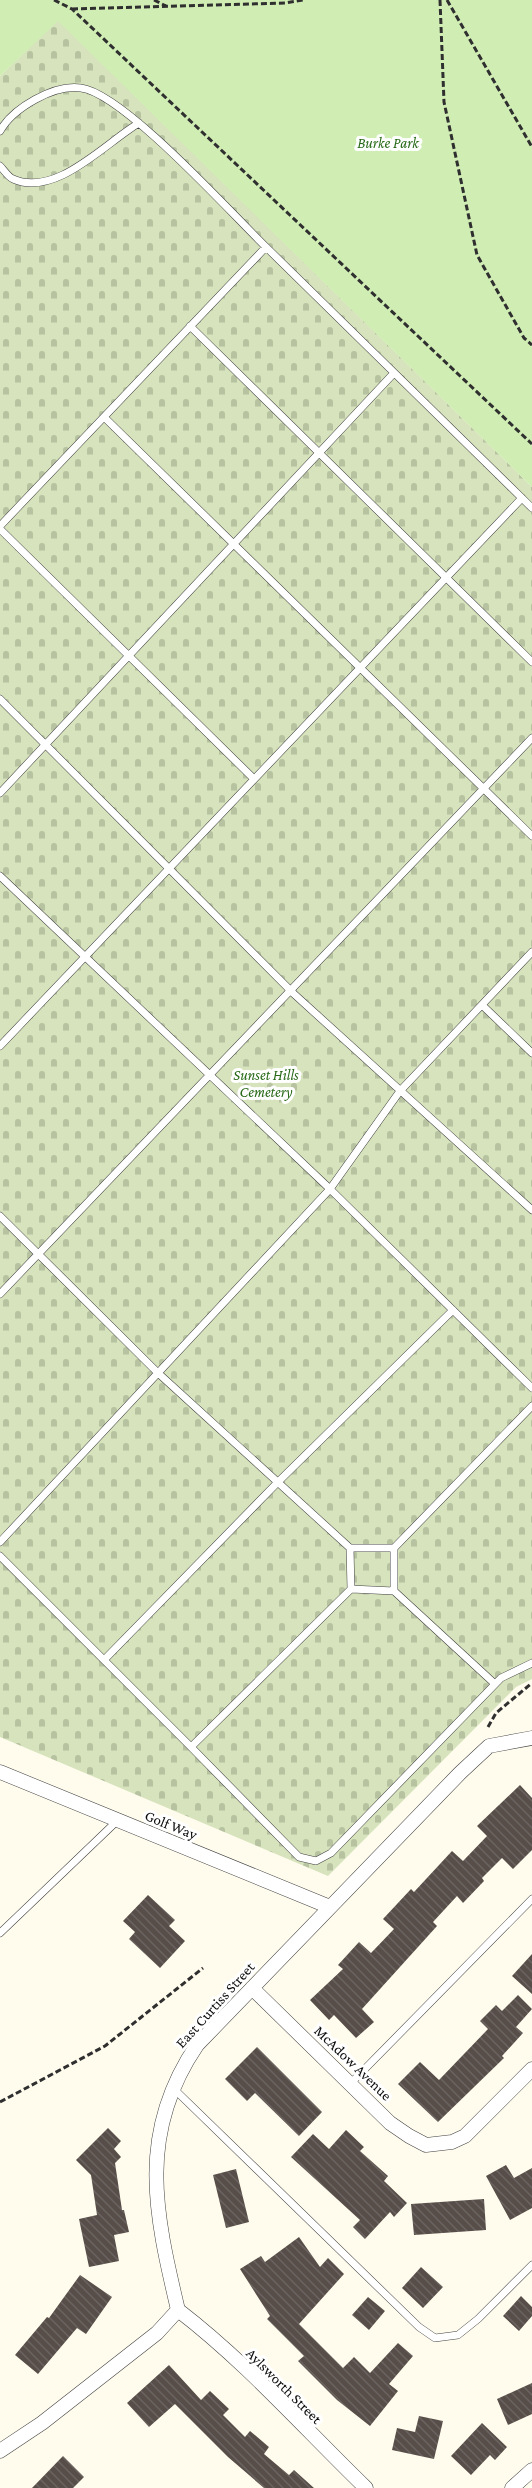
<svg xmlns="http://www.w3.org/2000/svg" width="532" height="2488" font-family="'Crimson Pro',serif">
  <style>
    .cemetery { fill: url(#cemetery-stones) }
    .park { fill: #d0edb4 }
    .building { fill: url(#building-back-hatch) }
    .lines { fill: none; stroke-linecap: round; stroke-linejoin: round }
    .service-casing { stroke: #404040; stroke-width: 8 }
    .minor-casing { stroke: #404040; stroke-width: 15 }
    .path { stroke: #2f2f2f; stroke-width: 3; stroke-dasharray: 6 3; stroke-linecap: butt }
    .service { stroke: #fff; stroke-width: 7 }
    .minor { stroke: #fff; stroke-width: 14 }
    .labels { text-anchor: middle; dominant-baseline: central; stroke-width: 6; stroke-linejoin: round; paint-order: stroke }
    .park-label { font-size: 15px; font-style: italic; fill: #286a18; stroke: #fff }
    .street-label { font-size: 15px; fill: #0d0d0d; stroke: #fff }
  </style>
  <defs>
    <pattern id="cemetery-stones" width="16" height="16" patternUnits="userSpaceOnUse" patternTransform="scale(1.5)"><rect width="16" height="16" fill="#d6e3bc"/><path d="M2 7V4a2 2 0 0 1 4 0v3zM10 15v-3a2 2 0 0 1 4 0v3z" fill="#b6c2a0"/></pattern>
    <pattern id="building-back-hatch" width="6" height="6" patternUnits="userSpaceOnUse" patternTransform="scale(1.5)"><rect width="6" height="6" fill="#574e49"/><path d="M-1 5l2 2M0 0l6 6M5-1l2 2" fill="none" stroke="#6a635f"/></pattern>
  </defs>
  <rect width="100%" height="100%" fill="#fffced"/>
  <path class="cemetery" d="M58 20 532 487V1679L516 1687 328 1876 0 1737V76Z"/>
  <path class="park" d="M0 0H532V487L58 21 0 76Z"/>
  <path class="building" d="M520 1785 532 1798V1850L513 1869 502 1858 482 1878 484 1881 463 1903 457 1896 433 1922 437 1926 362 2009 374 2022 356 2038 334 2015 329 2020 310 2000 343 1969 338 1965 359 1942 371 1953 394 1929 383 1919 411 1889 414 1892 452 1851 463 1861 487 1836 477 1826Z
    M148 1895 175 1920 169 1926 185 1941 160 1968 129 1939 135 1932 123 1921Z
    M532 1954V1994L512 1976Z
    M518 1995 532 2009 516 2027 523 2033 502 2056 504 2058 438 2122 398 2084 420 2062 439 2080 488 2029 480 2021 496 2005 502 2011Z
    M257 2047 322 2112 299 2136 255 2093 247 2101 225 2079Z
    M108 2128 121 2141 114 2149 121 2157 115 2163 122 2210H124L129 2232 114 2235 119 2261 89 2267 79 2219 97 2215 91 2175 76 2160Z
    M346 2130 364 2147 360 2151 388 2176 384 2181 407 2203 394 2217 390 2212 365 2239 353 2227 360 2220 291 2157 313 2134 329 2149Z
    M506 2165 514 2178 532 2168V2208L510 2220 486 2176Z
    M236 2169 249 2222 226 2228 213 2175Z
    M484 2199 486 2230 414 2235 411 2204Z
    M299 2237 320 2267 328 2258 344 2274 299 2324 343 2368 354 2357 370 2373 398 2343 413 2356 389 2384 398 2391 370 2426 337 2400 298 2361 304 2356 267 2319 270 2316 240 2269 261 2256 265 2262Z
    M421 2267 443 2287 423 2308 402 2288Z
    M80 2275 112 2297 86 2334 77 2328 38 2374 15 2355 47 2317 49 2318Z
    M521 2296 532 2307V2316L519 2331 503 2316Z
    M368 2297 385 2311 369 2330 352 2315Z
    M169 2365 201 2400 210 2391 229 2409 223 2415 245 2437 250 2431 269 2447 264 2454 289 2475 294 2470 314 2488H264L228 2457 175 2404 149 2427 127 2403Z
    M532 2383V2414L508 2425 497 2399Z
    M419 2416 443 2421 434 2459 392 2450 397 2428 415 2432Z
    M482 2423 507 2447 495 2460 490 2455 471 2475 451 2456Z
    M63 2456 84 2477 73 2488H32Z"/>
  <g class="lines">
    <g class="service-casing">
      <path id="service" d="M0 131C13 108 54 84 81 88 123 93 231 213 266 247
        M0 166C4 170 8 177 13 179 56 198 105 143 139 123
        M190 326 532 662
        M104 417 532 836
        M0 526 266 247 532 508
        M0 529 254 779
        M0 699 294 994 532 1210
        M0 793 394 373
        M0 876 330 1189 400 1091 532 952
        M482 1005 532 1053
        M0 1046 522 498
        M0 1216 158 1373 350 1548 351 1589 191 1747 0 1556
        M0 1294 532 738
        M0 1542 330 1189 532 1388
        M350 1548H394V1591L351 1589
        M394 1548 532 1406
        M394 1591 495 1684
        M104 1660 278 1482 453 1310
        M191 1747 299 1857 316 1861 331 1853 501 1678 532 1663
        M0 1933 117 1821
        M350 2084 532 1899
        M173 2088 419 2327 435 2338 458 2335 478 2319 532 2265"/>
    </g>
    <g class="minor-casing">
      <path id="minor" d="M0 1772 330 1907
        M252 1988 390 2123 409 2136 426 2145 452 2142 465 2136 532 2069
        M178 2310C246 2362 304 2428 366 2488
        M0 2451 42 2423 157 2333 178 2310C155 2213 137 2133 197 2045L460 1773 489 1746 532 1738
        M512 2488 532 2470"/>
    </g>
    <path class="path" d="M54 0 72 9 532 444
      M154 0 166 6
      M440 0 444 102 477 255 524 338 532 345
      M447 0 532 147
      M72 9 285 3 303 0
      M488 1727 496 1713 532 1683
      M0 2102 105 2046 203 1968"/>
    <use href="#service" class="service"/>
    <use href="#minor" class="minor"/>
  </g>
  <g class="labels">
    <g class="park-label">
      <text x="388" y="143">Burke Park</text>
      <text x="266" y="1075">Sunset Hills<tspan x="266" dy="17">Cemetery</tspan></text>
    </g>
    <g class="street-label">
      <text transform="translate(171 1825) rotate(22)">Golf Way</text>
      <text transform="translate(215 2005) rotate(-48)">East Curtiss Street</text>
      <text transform="translate(353 2063) rotate(44)">McAdow Avenue</text>
      <text transform="translate(284 2386) rotate(45)">Aylsworth Street</text>
    </g>
  </g>
</svg>
